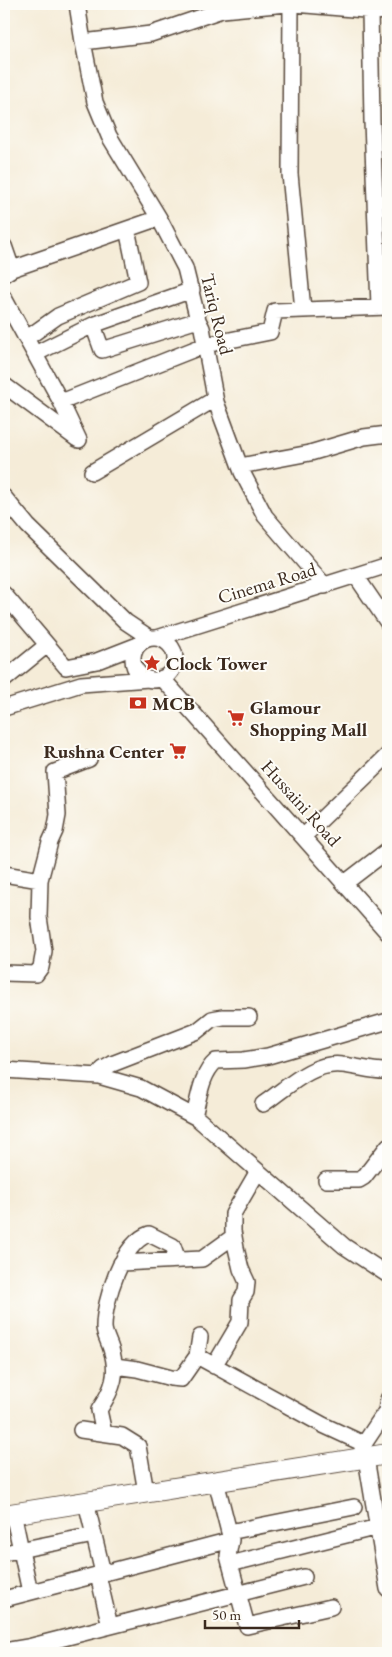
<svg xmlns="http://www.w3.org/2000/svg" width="392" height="1657" font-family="'EB Garamond',serif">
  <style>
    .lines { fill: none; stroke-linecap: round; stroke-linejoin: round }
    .minor-casing { stroke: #57473a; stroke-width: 18 }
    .major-casing { stroke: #57473a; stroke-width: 22 }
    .minor { stroke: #fff; stroke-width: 15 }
    .major { stroke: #fff; stroke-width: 20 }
    .labels { text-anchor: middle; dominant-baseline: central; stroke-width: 4; stroke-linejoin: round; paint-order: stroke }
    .street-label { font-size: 19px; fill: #3b2a1e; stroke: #fdfcf7 }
    .poi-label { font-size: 19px; font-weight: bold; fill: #3b2a1e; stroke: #fdfcf7; text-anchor: start }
  </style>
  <rect width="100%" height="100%" fill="#fdfcf7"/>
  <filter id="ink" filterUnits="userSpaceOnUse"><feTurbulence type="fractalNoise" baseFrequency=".02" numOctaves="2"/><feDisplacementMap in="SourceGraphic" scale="10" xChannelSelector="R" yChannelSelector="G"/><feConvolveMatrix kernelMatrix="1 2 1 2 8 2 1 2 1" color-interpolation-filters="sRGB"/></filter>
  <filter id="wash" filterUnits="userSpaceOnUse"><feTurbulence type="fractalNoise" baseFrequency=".0096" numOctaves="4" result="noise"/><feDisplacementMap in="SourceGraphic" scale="20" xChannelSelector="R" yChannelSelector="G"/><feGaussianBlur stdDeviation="1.12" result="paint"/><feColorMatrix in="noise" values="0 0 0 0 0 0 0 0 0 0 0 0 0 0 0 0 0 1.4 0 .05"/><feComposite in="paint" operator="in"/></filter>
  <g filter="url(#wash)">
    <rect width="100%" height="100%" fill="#f5ecd8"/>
  </g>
  <g filter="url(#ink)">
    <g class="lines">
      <g class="minor-casing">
        <path id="minor" d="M77 4 83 42 95 102 109 136 159 218 185 268 198 320 202 328 216 402 242 472 265 516 325 586
          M291 4 290 174 303 310
          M294 4 388 12
          M370 10 372 121 379 306
          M83 42 151 34 222 10 287 4
          M4 246 12 269
          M4 274 12 269 159 218
          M4 298 61 402 79 440
          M93 325 102 350 198 320
          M27 338 58 316 138 282 127 229
          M35 354 93 325 192 290
          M4 385 77 439
          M61 402 205 345 270 332 275 311 388 307
          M240 466 310 453 364 437 388 434
          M92 472 215 399
          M4 497 28 526 126 622 150 638
          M356 576 388 623
          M4 594 66 667 97 661 138 645
          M157 638 388 565
          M133 659a21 21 0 1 1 42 0a21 21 0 1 1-42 0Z
          M162 678 388 933
          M4 680 47 645
          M4 708 81 684 149 679
          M304 836 388 755
          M4 874 40 880
          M345 883 388 850
          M4 973 36 974 41 967 44 951 39 917 40 880 50 842 55 831 58 815 55 772 89 759
          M4 1070 99 1076 141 1088 197 1118 344 1246 388 1275
          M99 1076 103 1069 112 1064 197 1031 212 1019 223 1017H249
          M263 1104C286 1089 312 1061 342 1065 357 1066 372 1072 388 1071
          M194 1116C199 1098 201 1074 216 1061L244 1060 268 1056 388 1021
          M326 1180H359L364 1177 388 1146
          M121 1263 202 1259 234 1236
          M200 1337 197 1356 323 1425 364 1444
          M115 1366 137 1369 171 1378 181 1379 197 1356
          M214 1366 240 1322 241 1300 246 1292 247 1282 241 1269 236 1248 233 1231V1214L258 1171
          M388 1399 386 1411 362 1447 366 1458 388 1589
          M81 1430 122 1436 138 1446 146 1492
          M104 1433 99 1410C113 1389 119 1374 111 1349 109 1342 104 1334 104 1327 104 1301 122 1243 149 1234L173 1246 178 1260
          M216 1481 231 1540 228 1556 247 1626 331 1607
          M86 1502 103 1573
          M13 1513 30 1592
          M229 1532 354 1507
          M4 1553 94 1535
          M230 1564 378 1527
          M98 1575 110 1626
          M4 1599 231 1540
          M4 1651 28 1647 304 1577"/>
      </g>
      <g class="major-casing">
        <path id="major" d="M4 1515 388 1454"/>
      </g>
      <use href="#minor" class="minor"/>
      <use href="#major" class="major"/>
    </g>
  </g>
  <defs>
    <g id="sight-bare" transform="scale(1.35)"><path d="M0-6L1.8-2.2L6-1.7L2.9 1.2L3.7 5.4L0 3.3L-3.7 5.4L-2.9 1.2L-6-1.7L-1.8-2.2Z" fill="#c8321e" stroke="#fdfcf7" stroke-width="2.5" paint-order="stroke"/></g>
    <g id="bank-bare" transform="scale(1.35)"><path d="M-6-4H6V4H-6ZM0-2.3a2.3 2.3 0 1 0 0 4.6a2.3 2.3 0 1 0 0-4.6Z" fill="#c8321e" stroke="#fdfcf7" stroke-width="2.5" paint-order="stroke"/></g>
    <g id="supermarket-bare" transform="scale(1.35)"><path d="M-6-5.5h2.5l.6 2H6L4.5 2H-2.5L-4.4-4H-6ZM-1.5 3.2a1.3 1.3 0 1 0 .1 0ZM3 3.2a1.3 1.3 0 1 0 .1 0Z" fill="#c8321e" stroke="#fdfcf7" stroke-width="2.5" paint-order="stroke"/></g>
  </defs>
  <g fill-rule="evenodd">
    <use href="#sight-bare" x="152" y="663"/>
    <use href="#bank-bare" x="138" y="703"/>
    <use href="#supermarket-bare" x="236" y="718"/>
    <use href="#supermarket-bare" x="178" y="751"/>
  </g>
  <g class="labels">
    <g class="street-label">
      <text transform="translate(217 314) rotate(76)">Tariq Road</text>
      <text transform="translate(267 583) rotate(-17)">Cinema Road</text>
      <text transform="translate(301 803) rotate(48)">Hussaini Road</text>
    </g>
    <g class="poi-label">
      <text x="166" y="663">Clock Tower</text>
      <text x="152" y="703">MCB</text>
      <text x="250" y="707">Glamour<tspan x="250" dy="22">Shopping Mall</tspan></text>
      <text x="164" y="751" text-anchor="end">Rushna Center</text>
    </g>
  </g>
  <rect width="392" height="1657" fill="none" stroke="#fdfcf7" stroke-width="20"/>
  <path d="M205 1620v8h94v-8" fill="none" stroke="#3b2a1e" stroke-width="2.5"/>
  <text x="212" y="1620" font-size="15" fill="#3b2a1e" stroke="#fdfcf7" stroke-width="4" paint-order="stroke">50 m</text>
</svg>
